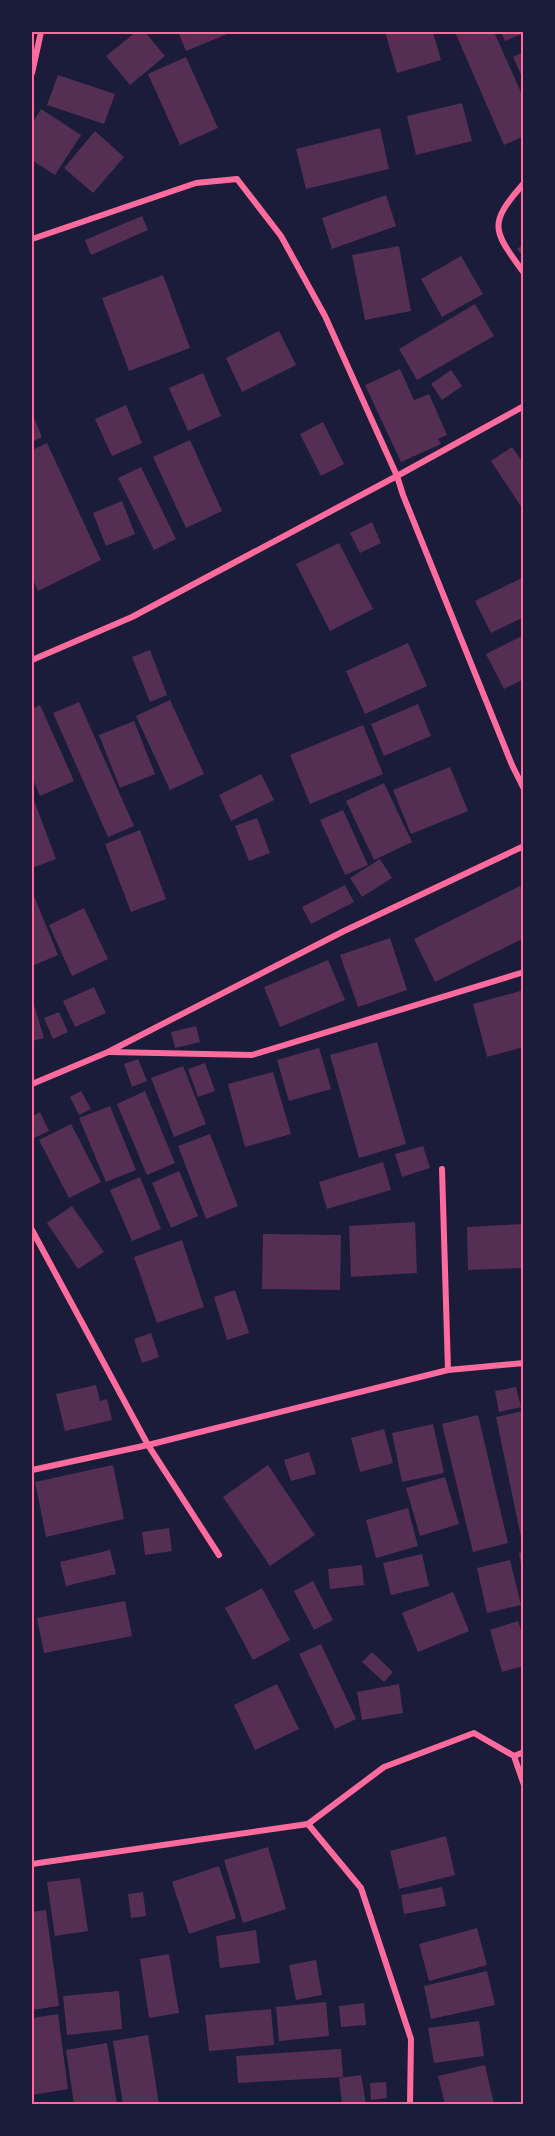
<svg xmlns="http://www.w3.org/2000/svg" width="555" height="2136" font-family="'Titillium Web',sans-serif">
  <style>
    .building { fill: #542f53 }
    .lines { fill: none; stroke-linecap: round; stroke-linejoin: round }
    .minor { stroke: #ff6b9d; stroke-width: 6 }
    .neatline { fill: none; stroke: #ff6b9d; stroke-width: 2 }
  </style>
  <rect width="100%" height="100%" fill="#1b1b3a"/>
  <path class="building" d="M136 32H145L165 56 130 85 106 56Z
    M178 32H232L186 51Z
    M385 32H433L441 60 397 73Z
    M455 32H494L524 99V136L504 145Z
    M501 32H524V33L505 41Z
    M524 52V81L513 57Z
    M186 57 218 128 180 145 148 74Z
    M58 75 115 94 104 124 47 105Z
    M462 103 472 141 416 155 407 116Z
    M41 109 81 135 55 175 32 160V124Z
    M380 128 389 169 306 189 296 149Z
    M95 131 124 157 93 193 64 168Z
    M386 195 396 226 332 249 322 218Z
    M142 216 148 230 91 255 85 240Z
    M524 244V257L517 249Z
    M399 246 411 311 365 320 352 255Z
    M461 256 483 294 442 317 421 279Z
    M163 275 190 348 129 371 102 298Z
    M475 304 494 336 417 380 399 349Z
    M279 331 296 365 242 392 226 358Z
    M400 369 414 400 429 394 447 435 438 439 441 444 401 462 365 385Z
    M451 370 462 386 442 400 431 384Z
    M203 373 221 416 188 431 169 388Z
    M126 405 142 443 112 456 95 419Z
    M32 413 42 437 32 442Z
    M323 422 344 464 321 476 300 434Z
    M190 440 222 511 186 528 153 457Z
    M47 443 101 560 38 591 32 577V450Z
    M512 447 524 464V511L491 461Z
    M141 467 176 539 154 550 118 478Z
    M122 501 135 534 106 546 93 513Z
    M372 522 381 543 360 553 350 533Z
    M339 543 373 609 330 631 296 564Z
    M524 577V617L491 633 475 601Z
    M524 635V679L504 689 486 654Z
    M408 643 427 686 365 714 346 671Z
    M150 650 167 695 150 702 132 657Z
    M170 700 204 774 170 790 136 716Z
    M79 702 134 826 108 837 53 713Z
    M418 704 431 736 384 756 371 724Z
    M40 705 74 781 40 796 32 777V709Z
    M134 721 155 774 120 788 99 735Z
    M363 725 383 774 310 804 290 755Z
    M450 767 468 811 411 834 393 790Z
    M261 774 274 800 231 821 219 795Z
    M384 783 412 842 374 860 346 801Z
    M32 795 56 859 32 868Z
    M343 810 368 865 345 875 320 820Z
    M257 818 270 853 249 861 235 826Z
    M140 830 166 899 131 912 105 844Z
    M380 859 392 878 362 897 350 878Z
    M345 885 354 902 311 924 302 907Z
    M520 886 524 893V938L435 982 414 939Z
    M32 891 58 955 32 966Z
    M84 908 108 959 72 976 49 925Z
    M390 938 407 990 358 1007 340 955Z
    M328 960 345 1000 280 1027 264 987Z
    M94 987 106 1013 75 1027 63 1001Z
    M524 990V1047L487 1057 473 1004Z
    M32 998 44 1038 32 1041Z
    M59 1012 68 1032 53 1039 44 1018Z
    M196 1026 200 1042 175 1048 171 1032Z
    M377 1042 406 1144 359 1158 330 1055Z
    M319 1048 331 1089 289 1101 277 1060Z
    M138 1059 147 1081 132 1087 124 1064Z
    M205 1063 215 1091 198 1097 188 1069Z
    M183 1066 206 1124 174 1137 151 1078Z
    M273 1072 291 1134 245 1147 228 1084Z
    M81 1091 91 1109 79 1115 70 1097Z
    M145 1091 175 1163 147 1175 117 1104Z
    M110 1106 136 1170 106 1182 79 1118Z
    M40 1112 49 1131 32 1139V1116Z
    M71 1124 101 1182 69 1198 39 1140Z
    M210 1134 238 1206 206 1219 178 1146Z
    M423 1146 430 1168 402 1177 395 1154Z
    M383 1162 391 1190 327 1209 319 1182Z
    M179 1171 198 1216 171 1228 152 1183Z
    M140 1177 161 1229 132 1241 110 1190Z
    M72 1206 104 1252 78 1269 47 1223Z
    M415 1222 417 1273 351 1277 349 1226Z
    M524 1224V1268L468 1270 467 1227Z
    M263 1234 341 1235 340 1290 262 1289Z
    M182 1240 204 1307 157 1323 134 1257Z
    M235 1290 249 1333 227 1340 214 1297Z
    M151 1333 159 1357 142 1363 134 1339Z
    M96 1385 100 1401 107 1399 112 1420 65 1431 56 1394Z
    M516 1387 521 1407 499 1412 495 1391Z
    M523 1411 524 1542H522L496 1417Z
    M478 1415 508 1543 473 1552 442 1424Z
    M433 1424 444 1473 402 1482 392 1433Z
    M384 1429 393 1463 360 1472 351 1438Z
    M309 1452 316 1474 291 1481 284 1460Z
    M113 1465 124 1519 46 1537 35 1482Z
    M268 1465 315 1535 270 1566 223 1497Z
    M445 1477 459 1524 420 1536 406 1488Z
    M408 1508 418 1546 376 1558 366 1520Z
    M169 1528 172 1551 145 1555 142 1532Z
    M110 1550 116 1574 66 1586 60 1562Z
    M524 1552V1570H522L519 1553Z
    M422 1554 429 1586 391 1595 383 1563Z
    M510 1560 521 1605 487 1613 477 1568Z
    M362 1565 364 1585 330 1589 328 1569Z
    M313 1581 333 1620 314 1630 294 1591Z
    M262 1588 290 1640 253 1660 225 1608Z
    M453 1592 469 1631 418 1652 402 1613Z
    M125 1601 132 1636 44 1653 37 1618Z
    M518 1621 524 1640V1666L502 1672 490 1630Z
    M321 1644 356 1719 335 1729 299 1654Z
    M372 1652 393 1672 384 1682 362 1662Z
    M277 1684 299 1729 255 1750 234 1705Z
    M399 1684 403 1713 362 1720 357 1692Z
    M446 1836 455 1875 399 1889 390 1851Z
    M268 1847 286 1909 243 1923 224 1860Z
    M219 1866 236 1918 189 1934 172 1882Z
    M80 1878 88 1931 55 1936 47 1882Z
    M442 1887 446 1906 404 1914 401 1895Z
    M143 1892 146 1916 131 1918 128 1894Z
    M46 1910 59 2006 32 2010V1912Z
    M477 1928 487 1965 429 1981 419 1944Z
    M256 1930 260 1963 220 1968 216 1936Z
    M169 1954 179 2013 149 2018 140 1959Z
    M316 1960 322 1995 296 2000 289 1965Z
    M487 1971 495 2005 431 2019 424 1986Z
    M119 1991 122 2029 67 2035 63 1996Z
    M326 2002 329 2036 279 2041 276 2007Z
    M364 2003 366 2025 341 2027 339 2006Z
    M271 2009 274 2045 209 2051 205 2015Z
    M58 2014 68 2089 32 2095V2018Z
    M479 2021 484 2056 434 2063 428 2028Z
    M148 2035 159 2104H123L113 2041Z
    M107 2043 117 2104H74L66 2050Z
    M341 2049 343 2077 238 2083 236 2056Z
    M485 2065 494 2104H445L438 2076Z
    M361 2075 366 2104H342L339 2078Z
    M386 2082 387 2098 371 2100 370 2083Z"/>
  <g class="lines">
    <path class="minor" d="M32 73 41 32
      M524 183C487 225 493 230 524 273
      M32 239 196 183 237 179 281 236 325 316 397 476 403 495 512 765 524 789
      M32 660 132 617 397 476 524 406
      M109 1052 252 1055 524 972
      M32 1084 108 1052 344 931 524 846
      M442 1169 448 1370
      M32 1230 148 1445 219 1555
      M32 1470 148 1445 448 1370 524 1363
      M514 1756 524 1785
      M308 1824 361 1888 411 2039 410 2104
      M32 1864 308 1824 384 1767 474 1733 514 1756 524 1752"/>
  </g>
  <rect width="555" height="2136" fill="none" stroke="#1b1b3a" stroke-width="66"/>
  <rect x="33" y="33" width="489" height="2070" class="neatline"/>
</svg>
